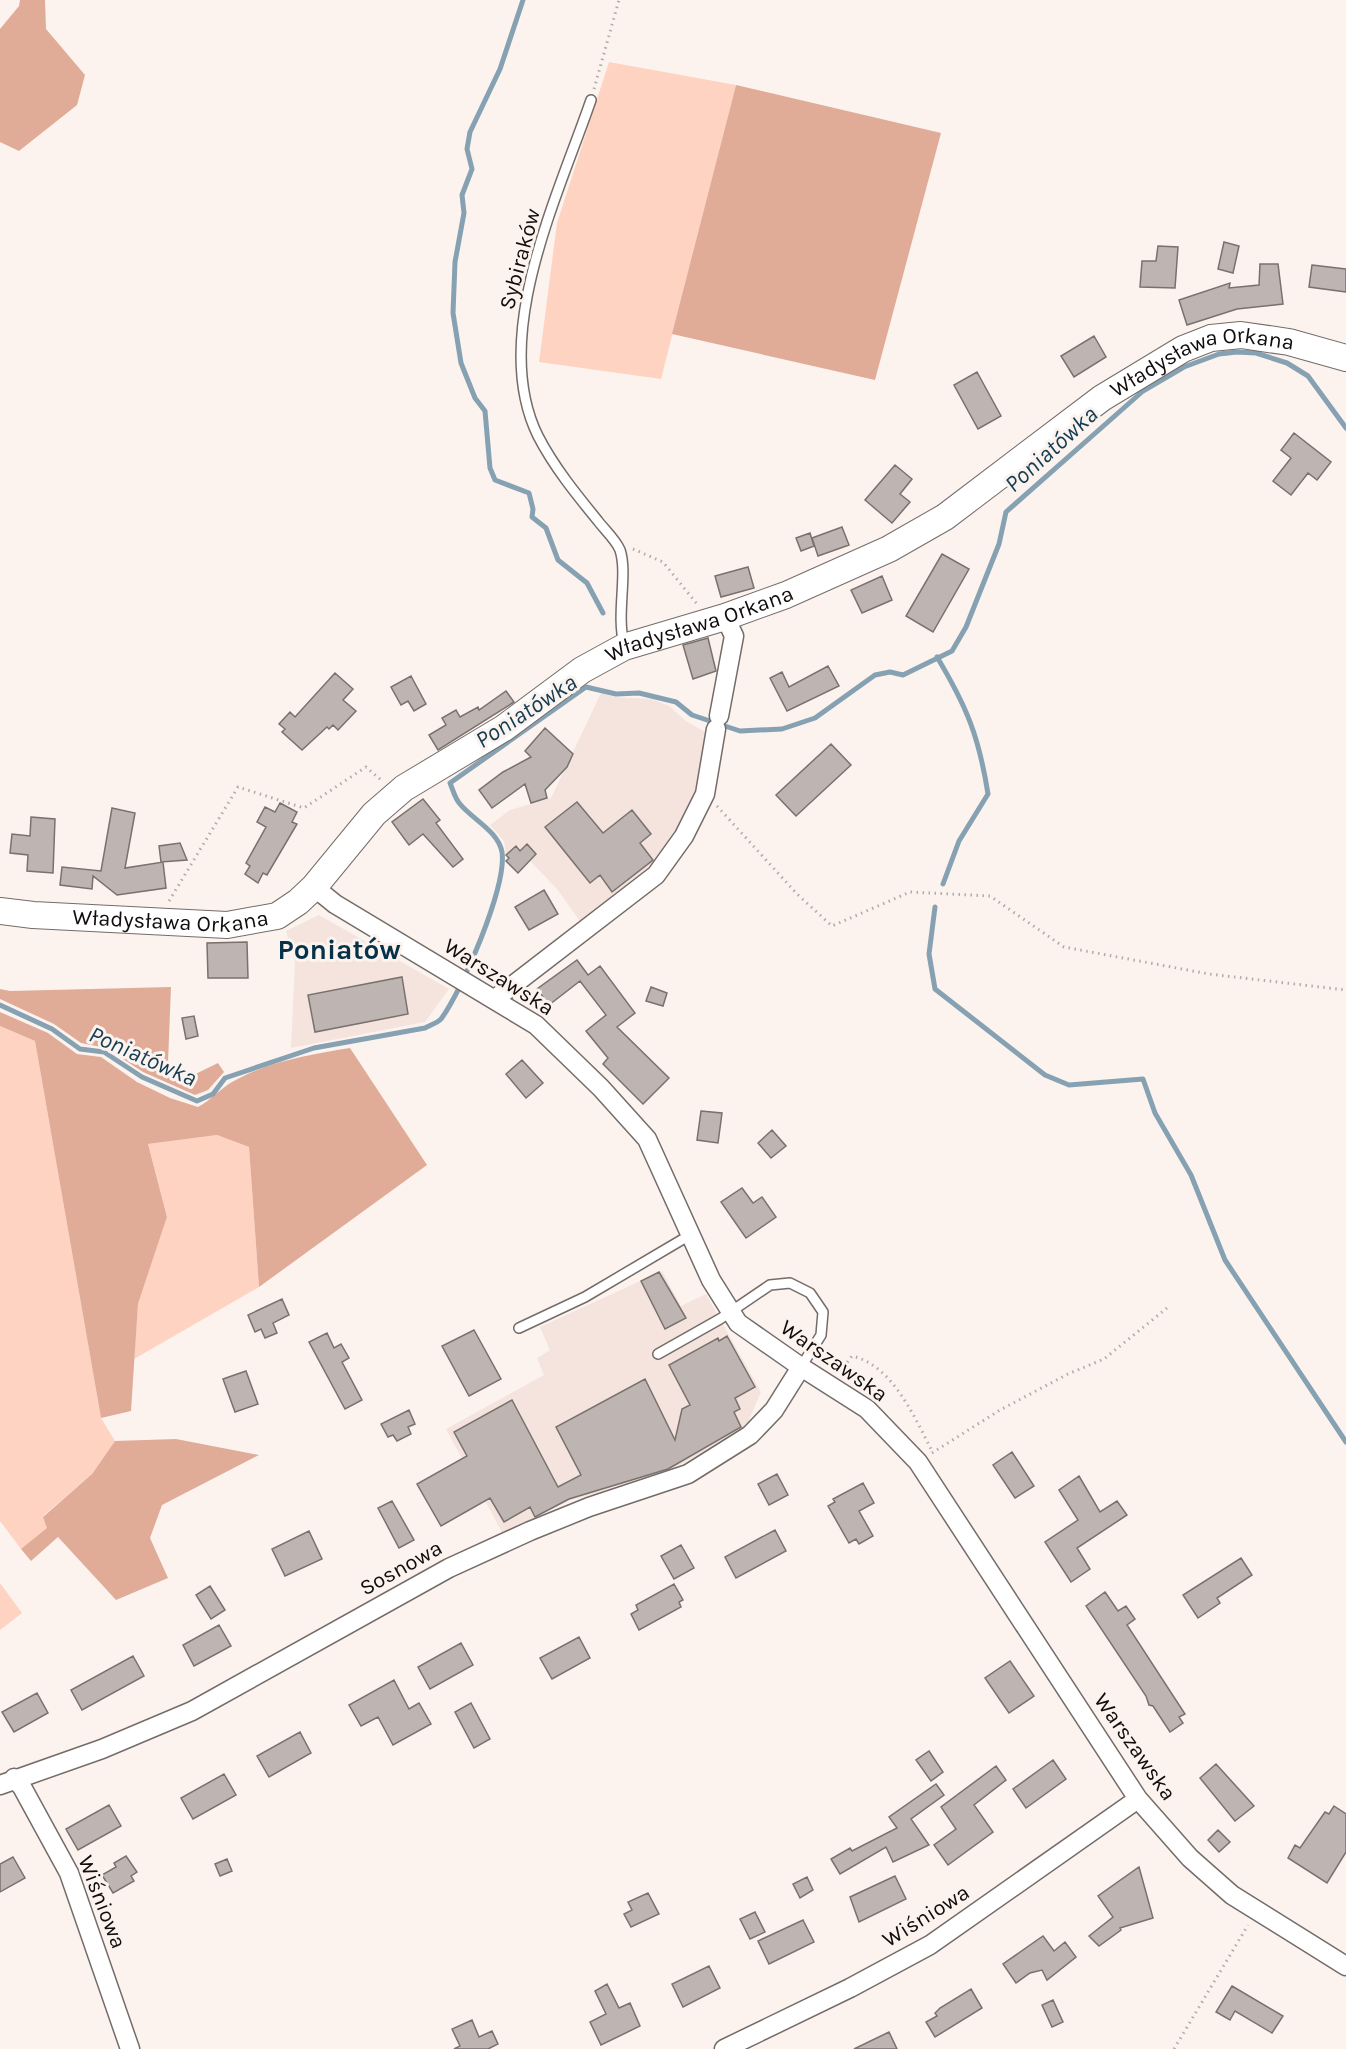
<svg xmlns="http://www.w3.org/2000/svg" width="1346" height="2049" font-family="Karla,sans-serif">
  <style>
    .built { fill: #f4e4dd }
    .green { fill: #ffd3c2 }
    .forest { fill: #e0ac98 }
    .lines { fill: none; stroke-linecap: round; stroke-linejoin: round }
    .stream { stroke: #86a1b2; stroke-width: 5 }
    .building { fill: #beb5b2; stroke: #79716e; stroke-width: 1.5 }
    .lane-casing { stroke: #746c69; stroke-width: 12 }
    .street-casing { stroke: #746c69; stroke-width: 21 }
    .secondary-casing { stroke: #746c69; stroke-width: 28 }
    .path { stroke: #b2aba8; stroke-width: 3; stroke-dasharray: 1.5 4.5; stroke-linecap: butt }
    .lane { stroke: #fff; stroke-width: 9 }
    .street { stroke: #fff; stroke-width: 18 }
    .secondary { stroke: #fff; stroke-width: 26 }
    .labels { text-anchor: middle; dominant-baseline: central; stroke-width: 6; stroke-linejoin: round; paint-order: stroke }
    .street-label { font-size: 22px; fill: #100d0c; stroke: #fcf3ef }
    .water-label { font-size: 24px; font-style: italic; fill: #133d52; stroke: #fcf3ef }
    .district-label { font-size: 28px; font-weight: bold; fill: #053248; stroke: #fcf3ef }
  </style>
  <rect width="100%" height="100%" fill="#fcf3ef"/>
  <path class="built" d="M601 693 615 697 652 699 669 706 686 721 707 733 700 785 682 828 650 869 582 924 557 889 516 846 506 855 504 841 490 825 510 810 551 798Z
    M319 915 449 989 425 1022 291 1048 295 963 286 931Z
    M662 1271 681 1306 706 1294 761 1392 745 1429 652 1480 570 1500 503 1534 446 1429 544 1375 537 1358 550 1350 540 1327Z"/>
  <path class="green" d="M609 62 736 85 661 379 539 362 557 223Z
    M0 1026 35 1041 101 1418 115 1441 92 1474 43 1516 48 1528 21 1549 0 1521Z
    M217 1135 249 1147 259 1287 134 1359 138 1304 167 1217 148 1144Z
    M0 1583 22 1613 0 1630Z"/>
  <path class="forest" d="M20 0H45L46 29 85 75 77 105 19 151 0 142V29L19 6Z
    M736 85 941 133 875 380 672 334Z
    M171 987 168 1063 181 1081 218 1063 224 1072 208 1090 195 1095 143 1072 106 1048 81 1043 54 1024 0 999V989L10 991Z
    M0 1012 48 1033 77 1054 101 1057 137 1082 170 1098 198 1107C211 1100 220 1089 232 1082 266 1062 312 1054 350 1048L427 1165 259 1287 249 1147 217 1135 148 1144 167 1217 138 1304 131 1411 101 1418 35 1041 0 1026Z
    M176 1439 259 1455 162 1505 150 1538 168 1578 116 1600 58 1537 31 1561 21 1549 47 1528 43 1517 92 1474 115 1441Z"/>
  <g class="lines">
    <path class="stream" d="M523 0 500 69 470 132 467 149 472 169 462 195 464 213 455 262 453 313 461 363 475 398 485 411 490 468 495 480 529 493 533 509 532 517 546 528 558 560 587 583 603 613
      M937 657C967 707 979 737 988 794L959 841 943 884
      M935 907 929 954 935 989 1045 1075 1069 1085 1143 1079 1155 1113 1191 1175 1225 1260 1346 1442
      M0 1005 52 1029 80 1049 104 1052 142 1077 197 1101 213 1094 225 1078 314 1048 425 1028C431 1025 437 1023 441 1019 462 991 507 886 502 852 498 831 472 819 460 804 455 799 453 790 450 783L586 687 616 694 639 693 676 702 692 715 740 731 782 729 815 718 875 675 890 672 903 675 952 651 966 627 999 544 1006 512 1143 391 1184 367 1219 354 1237 352 1256 353 1287 363 1308 376 1346 428"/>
  </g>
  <path class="building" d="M1224 242 1239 246 1233 273 1218 269Z
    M1158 246 1178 247 1175 288 1140 287 1142 261H1156Z
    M1260 264H1278L1283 304 1237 309 1187 325 1179 300 1230 283 1229 288 1259 285Z
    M1312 265 1346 269V292L1309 287Z
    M1094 336 1106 357 1074 377 1061 356Z
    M977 372 1001 416 978 429 954 385Z
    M1294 433 1331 462 1317 480 1308 473 1291 495 1273 481 1291 458 1281 450Z
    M895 465 912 479 900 494 910 502 892 523 865 500Z
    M842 527 849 545 818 556 812 538Z
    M810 533 814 546 801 551 796 538Z
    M942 554 969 569 933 632 906 616Z
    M748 567 754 588 721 597 715 576Z
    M882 576 892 600 862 613 851 590Z
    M708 638 716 671 693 679 683 645Z
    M828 666 839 686 787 711 770 678 782 672 789 687Z
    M335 673 353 689 343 700 356 711 338 730 333 725 329 729 327 727 302 750 282 732 285 729 279 724 290 712 295 717Z
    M411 676 426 704 414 711 408 701 401 705 391 687Z
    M506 691 514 702 438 750 429 735 446 725 442 718 456 710 460 717 478 707 479 710Z
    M545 728 573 754 567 767 545 790 547 798 531 803 525 784 492 808 479 790 503 772 531 757 525 751Z
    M831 744 851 765 796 816 776 795Z
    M423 799 440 820 436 823 463 859 453 867 423 834 409 845 392 822Z
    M577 802 603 833 632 810 651 834 640 843 653 860 612 892 600 875 590 883 545 827Z
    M280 803 297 812 292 822 297 824 267 875 263 873 258 883 245 874 250 866 246 863 266 827 257 822 265 807 275 812Z
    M112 808 135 813 125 868 163 862 166 888 117 895 93 876 92 889 60 885 62 867 101 871Z
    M31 817 55 819 53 873 27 871 28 855 10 853 12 834 30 836Z
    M180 843 187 860 161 862 159 846Z
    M527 844 536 854 518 873 506 861 509 858 506 855 516 846 520 851Z
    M544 890 558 914 529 930 515 907Z
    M247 942 248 978H208L207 943Z
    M577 960 588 975 600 966 635 1013 617 1027 669 1078 643 1104 603 1064 608 1058 586 1031 606 1015 580 981 549 1005 537 989Z
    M402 977 408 1014 315 1032 308 995Z
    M651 987 667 993 663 1006 646 1001Z
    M194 1016 198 1036 186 1039 182 1018Z
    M522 1060 543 1083 526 1098 506 1074Z
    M701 1111 722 1113 718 1143 697 1140Z
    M772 1130 786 1146 771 1158 758 1143Z
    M742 1188 753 1203 762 1197 776 1217 746 1238 721 1202Z
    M659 1272 686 1318 665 1329 641 1281Z
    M282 1299 289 1315 273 1323 277 1333 265 1338 261 1329 255 1332 248 1315Z
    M474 1330 501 1379 469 1396 442 1346Z
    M327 1333 334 1348 341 1344 349 1358 342 1362 362 1400 345 1409 309 1342Z
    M727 1336 755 1387 735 1398 740 1409 734 1412 741 1427 668 1469 569 1499 535 1517 530 1507 504 1522 490 1498 441 1526 417 1484 467 1456 454 1432 512 1400 558 1487 581 1475 556 1427 645 1379 675 1440 682 1409 690 1405 669 1365 718 1338 719 1341Z
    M246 1371 258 1404 235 1412 223 1379Z
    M409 1410 415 1424 408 1427 411 1434 397 1441 393 1435 388 1437 381 1424Z
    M1012 1452 1034 1486 1015 1498 993 1465Z
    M777 1474 788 1495 769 1505 758 1484Z
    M1079 1476 1100 1512 1117 1501 1127 1515 1077 1548 1090 1569 1071 1582 1045 1542 1078 1520 1059 1490Z
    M863 1483 874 1503 859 1511 873 1536 859 1544 856 1539 849 1543 828 1506 835 1502 833 1499Z
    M392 1501 414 1540 399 1548 378 1508Z
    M775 1530 786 1551 736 1578 725 1557Z
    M309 1531 322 1559 285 1576 272 1549Z
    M681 1545 694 1568 674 1579 661 1556Z
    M1241 1558 1252 1575 1217 1598 1220 1603 1198 1618 1183 1595Z
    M674 1584 683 1600 679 1602 681 1607 639 1630 631 1614 638 1610 636 1605Z
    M210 1586 225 1610 211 1619 196 1595Z
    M1105 1592 1118 1611 1126 1606 1135 1619 1127 1625 1185 1714 1179 1717 1183 1723 1170 1732 1153 1706 1149 1705 1146 1696 1086 1606Z
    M219 1625 231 1646 194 1666 183 1645Z
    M579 1637 590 1658 552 1679 540 1658Z
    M461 1643 473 1665 430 1689 418 1667Z
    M133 1656 144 1676 82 1710 71 1690Z
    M1010 1661 1034 1696 1009 1713 985 1678Z
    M394 1680 409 1709 419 1703 431 1724 393 1745 378 1717 361 1726 349 1705Z
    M37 1693 48 1713 14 1732 2 1712Z
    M471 1703 490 1739 474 1748 455 1712Z
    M300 1732 311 1753 269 1777 257 1756Z
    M929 1751 943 1772 931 1781 916 1760Z
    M1053 1760 1066 1779 1026 1808 1013 1789Z
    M1216 1764 1254 1806 1235 1821 1200 1778Z
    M996 1766 1006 1780 974 1805 993 1832 948 1865 934 1845 956 1829 941 1807Z
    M224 1774 236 1795 193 1819 181 1798Z
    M936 1784 944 1795 911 1819 929 1845 893 1862 886 1847 840 1874 831 1859 850 1848 852 1851 897 1828 889 1817Z
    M109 1805 121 1826 78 1850 66 1829Z
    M1334 1806 1346 1814V1852L1327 1883 1288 1858 1295 1845 1300 1848 1325 1812 1329 1814Z
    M1218 1830 1230 1842 1219 1852 1208 1840Z
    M126 1856 137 1872 131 1876 134 1881 113 1893 102 1875 116 1867 114 1863Z
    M13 1857 25 1878 0 1892V1864Z
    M227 1859 232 1871 220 1876 215 1864Z
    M1139 1867 1153 1918 1120 1928 1121 1930 1099 1946 1089 1936 1113 1917 1098 1896Z
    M895 1876 906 1899 859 1922 850 1897Z
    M807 1877 813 1890 800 1898 793 1884Z
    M648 1893 659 1914 631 1927 624 1914 632 1910 628 1902Z
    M755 1912 765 1932 750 1939 740 1919Z
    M803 1920 814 1942 769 1964 758 1941Z
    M1043 1936 1054 1951 1065 1942 1076 1957 1047 1980 1042 1970 1030 1973 1016 1983 1003 1964Z
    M709 1966 720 1988 683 2007 672 1984Z
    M607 1984 619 2008 630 2003 640 2026 601 2045 590 2022 606 2014 595 1991Z
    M1232 1986 1283 2016 1272 2033 1235 2011 1230 2020 1216 2012Z
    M971 1989 982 2008 935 2037 926 2022 937 2016 935 2013 940 2008Z
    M1053 2000 1063 2022 1052 2027 1042 2005Z
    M472 2020 479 2037 492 2031 498 2044 488 2049H454L460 2046 452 2029Z
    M889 2032 897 2049H854Z"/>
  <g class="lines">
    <g class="lane-casing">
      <path id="lane" d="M591 100C558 196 489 337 538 436 554 467 576 494 598 521 604 529 616 540 620 550 628 574 616 614 624 644
        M519 1328 585 1297 690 1235
        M658 1354 720 1319 770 1285 790 1283 810 1293 823 1312 821 1335 801 1367"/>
    </g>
    <g class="street-casing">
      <path id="street" d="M719 716 734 636 725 617
        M314 887 335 904 536 1025 601 1088 647 1139 711 1280 738 1323 801 1367 867 1409 918 1462 1138 1799 1190 1858 1232 1895 1346 1966
        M495 999 656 875 684 836 705 794 716 729
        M14 1778 22 1787 69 1873 130 2049
        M0 1785 102 1749 192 1711 449 1568 530 1531 589 1507 688 1474 750 1435 774 1410 801 1367
        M724 2049 850 1988 930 1945 1138 1799"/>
    </g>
    <g class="secondary-casing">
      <g id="secondary">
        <path id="s1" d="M0 911 33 915 227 925 277 916 298 902 314 887 374 814 404 788 504 728 582 670 624 647 725 617 786 595 889 549 945 517 1102 398 1183 349 1211 338 1241 335 1289 342 1346 358"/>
      </g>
    </g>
    <path class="path" d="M594 89 619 0
      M633 549 663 562 697 604
      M717 806 797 894 832 926 910 892 990 896 1064 947 1209 974 1346 990
      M169 901 238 787 304 808 366 767 381 780
      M840 1372 852 1356C892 1365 914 1416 931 1449
      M932 1453 1000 1410 1068 1374 1104 1359 1167 1308
      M1174 2049 1248 1925"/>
    <use href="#lane" class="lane"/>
    <use href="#street" class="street"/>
    <use href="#secondary" class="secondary"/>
  </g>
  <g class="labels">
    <g class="street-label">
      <text transform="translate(520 259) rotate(-75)">Sybiraków</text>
      <text stroke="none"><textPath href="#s1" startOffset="1376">Władysława Orkana</textPath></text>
      <text stroke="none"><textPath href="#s1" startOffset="800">Władysława Orkana</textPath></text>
      <text stroke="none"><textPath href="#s1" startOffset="171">Władysława Orkana</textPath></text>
      <text transform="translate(499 977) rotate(32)">Warszawska</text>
      <text transform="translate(834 1361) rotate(35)">Warszawska</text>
      <text transform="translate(401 1568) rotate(-29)">Sosnowa</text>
      <text transform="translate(1135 1747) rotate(55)">Warszawska</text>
      <text transform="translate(102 1902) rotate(69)">Wiśniowa</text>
      <text transform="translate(926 1916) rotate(-32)">Wiśniowa</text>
    </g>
    <g class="water-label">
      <text transform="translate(1051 449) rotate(-42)">Poniatówka</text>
      <text transform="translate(526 711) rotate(-33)">Poniatówka</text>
      <text transform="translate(143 1056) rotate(24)">Poniatówka</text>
    </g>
    <g class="district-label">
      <text x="339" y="949">Poniatów</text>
    </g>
  </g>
</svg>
